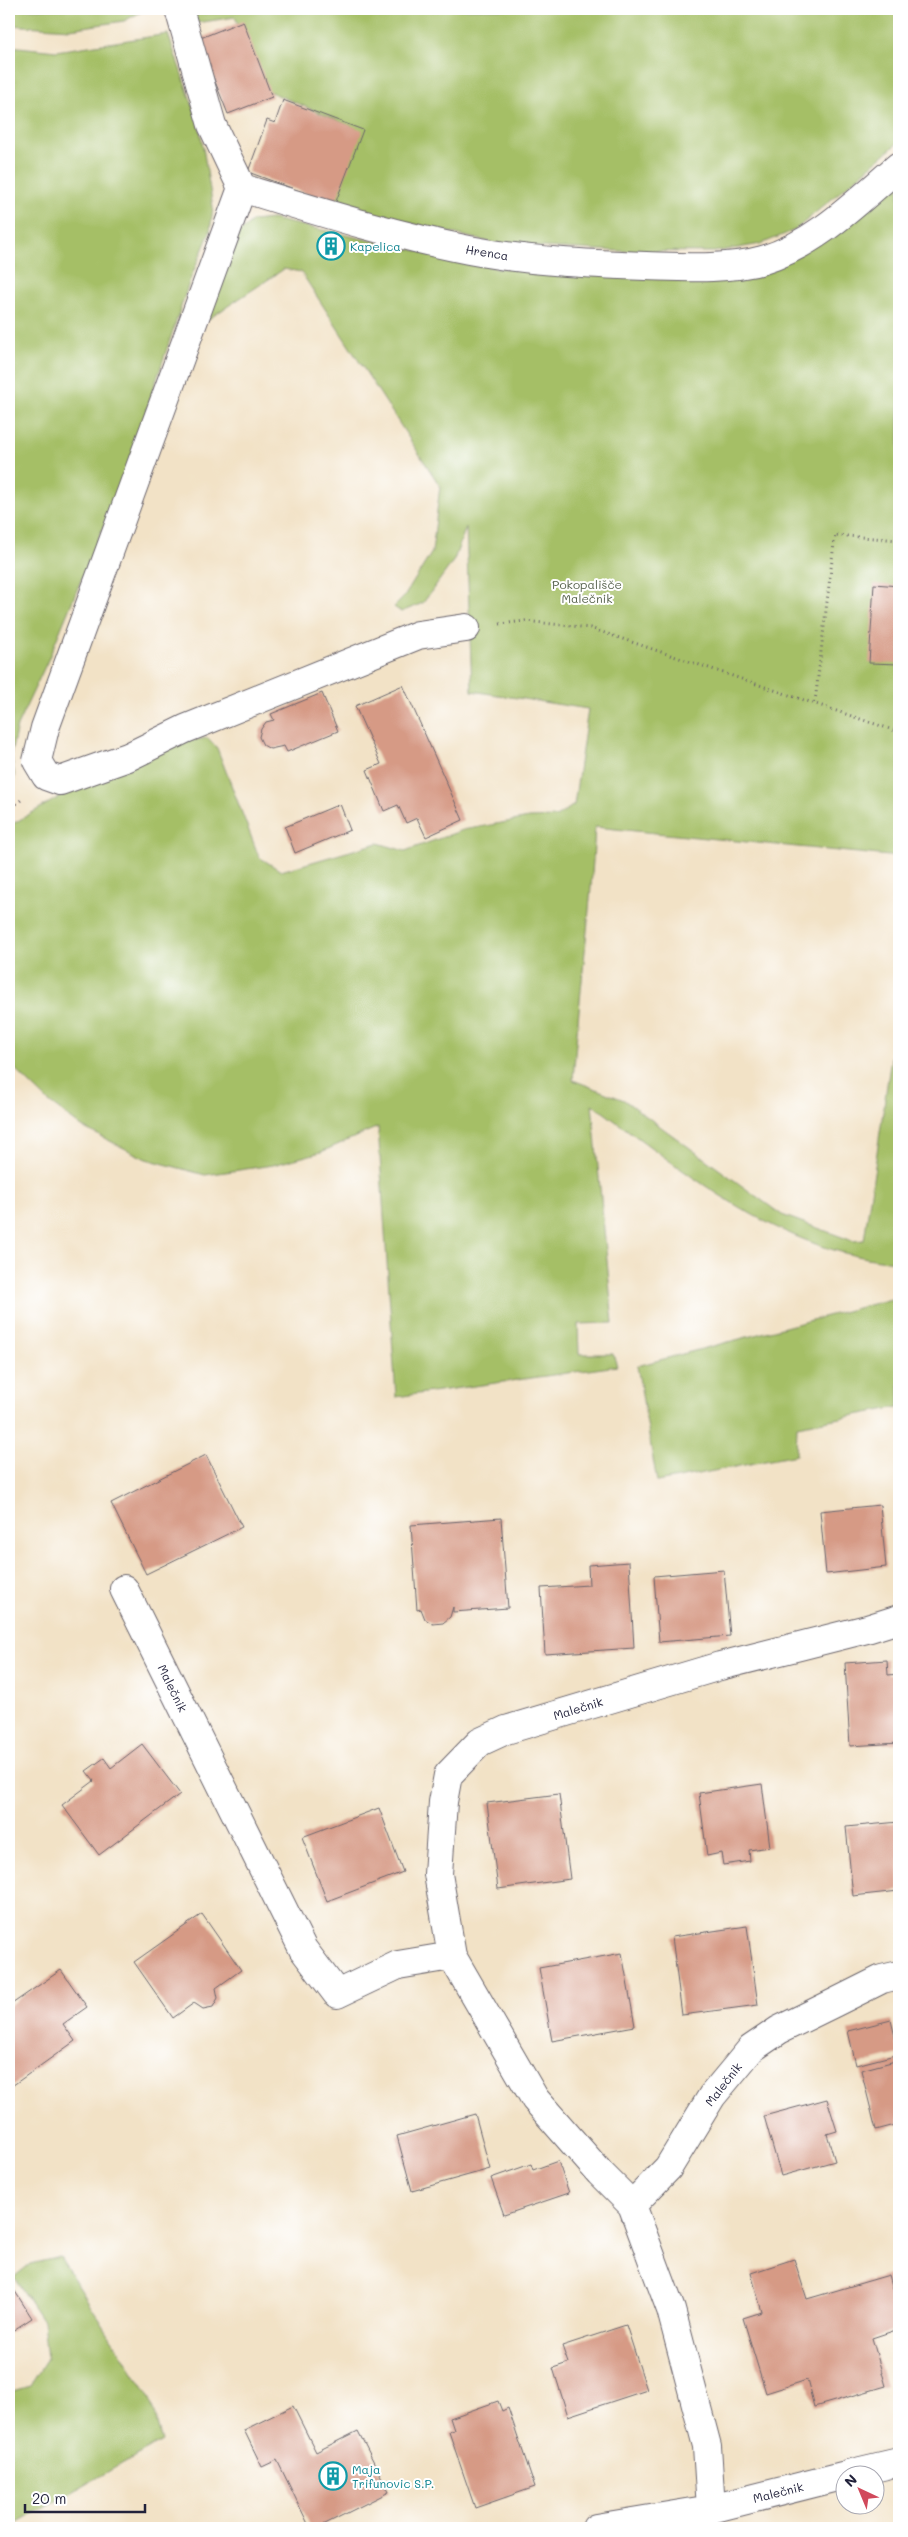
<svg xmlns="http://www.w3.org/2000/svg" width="908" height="2537" font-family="Mali,sans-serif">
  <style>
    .green { fill: #a5bf66; stroke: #647050 }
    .building { fill: #d69a85 }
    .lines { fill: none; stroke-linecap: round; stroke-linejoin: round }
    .minor-casing { stroke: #6b656c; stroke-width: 30 }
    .path { stroke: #6b656c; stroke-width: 3; stroke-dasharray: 1 4; stroke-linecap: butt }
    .minor { stroke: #fff; stroke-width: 28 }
    .labels { text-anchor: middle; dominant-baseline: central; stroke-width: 4; stroke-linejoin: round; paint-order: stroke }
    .culture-label { font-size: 12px; fill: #0d838f; stroke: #fff; text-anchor: start }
    .street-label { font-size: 12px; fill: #22223b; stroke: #fff }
    .park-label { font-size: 12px; fill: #56614c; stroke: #fff }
  </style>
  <rect width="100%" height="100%" fill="#fff"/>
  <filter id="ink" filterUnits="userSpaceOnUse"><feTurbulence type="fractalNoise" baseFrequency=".02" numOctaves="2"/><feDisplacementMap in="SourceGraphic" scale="10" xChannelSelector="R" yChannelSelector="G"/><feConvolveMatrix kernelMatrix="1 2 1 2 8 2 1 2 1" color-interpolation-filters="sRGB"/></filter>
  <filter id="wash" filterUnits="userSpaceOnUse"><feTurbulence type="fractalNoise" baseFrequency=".0096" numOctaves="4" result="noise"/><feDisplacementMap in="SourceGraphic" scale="20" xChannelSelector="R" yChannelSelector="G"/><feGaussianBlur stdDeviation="1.12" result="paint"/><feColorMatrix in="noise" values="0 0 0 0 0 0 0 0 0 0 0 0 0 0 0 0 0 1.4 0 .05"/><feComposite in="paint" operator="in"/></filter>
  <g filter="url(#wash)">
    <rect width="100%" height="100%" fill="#f2e2c6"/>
    <path class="green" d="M9 9H147L124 21 70 29 9 25Z
      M192 9H899V142L795 230 761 244 714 252 618 251 502 245 334 205 358 129 268 91 235 17 197 23Z
      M168 34 199 124 213 207 210 232 190 280 125 474 48 660 17 726 11 754 15 777 9 785V46L56 51Z
      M899 184V857L595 827C591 912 579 996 573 1080L624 1100 782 1215 853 1241 864 1240 899 1004V1262C780 1254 685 1171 592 1104L613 1323 578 1324 579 1354H613L617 1366 396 1397 378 1127 321 1152 273 1165 205 1175 146 1159 82 1127 49 1102 9 1063V826L80 785 180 742 208 738 217 748 259 857 281 871 378 843 405 851 463 830 529 818 556 817 574 805 588 709 472 691 466 527 454 560 423 603 401 612 394 607 404 597 432 552 440 486 301 272 284 269 207 320 236 235 253 221 272 219 496 268 719 277Z
      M899 1297V1407L797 1426 796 1455 657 1482 637 1366Z
      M60 2257 150 2399 162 2441 9 2528V2392L30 2386 47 2359 43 2321 14 2277 30 2264Z"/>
    <g id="blocks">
      <path class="building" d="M243 21 272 97 228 114 198 39Z
        M283 100 363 130 335 204 248 172 267 120 275 123Z
        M331 238 339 247 331 255 322 245Z
        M874 584 899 586V664L869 663Z
        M403 685 463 820 426 837 417 818 406 823 398 805 384 811 367 770 381 764 355 706Z
        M322 693 338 731 287 752 284 746 270 749 263 745 259 737 261 729 266 722 274 720 271 714Z
        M340 804 350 830 295 853 285 827Z
        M206 1455 242 1527 146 1574 111 1503Z
        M880 1505 886 1567 826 1574 820 1511Z
        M501 1518 508 1608 453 1612V1607L450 1617 443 1623 433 1624 425 1619 421 1609 417 1610 411 1525Z
        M629 1562 634 1648 545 1654 541 1588 589 1585 588 1565Z
        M724 1570 730 1636 659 1642 654 1576Z
        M887 1660 888 1675 899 1674V1743L850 1746 845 1663Z
        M142 1744 180 1794 99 1855 62 1805 94 1781 86 1771 104 1758 111 1768Z
        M762 1784 770 1847 749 1850 750 1861 723 1865 721 1853 707 1856 699 1793Z
        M559 1794 570 1879 498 1889 487 1803Z
        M379 1808 403 1872 327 1901 302 1837Z
        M899 1822V1891L853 1896 846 1827Z
        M202 1914 241 1970 216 1988 218 1998 213 2007 203 2009 194 2003 173 2018 134 1962Z
        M747 1926 758 2005 682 2015 672 1937Z
        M622 1953 635 2026 552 2041 539 1968Z
        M61 1970 87 2007 63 2024 75 2041 9 2088V2006Z
        M891 2020 899 2054 856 2065 848 2031Z
        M899 2060V2124L876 2130 861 2070Z
        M827 2099 837 2131 827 2134 835 2161 781 2176 764 2116Z
        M475 2114 490 2169 412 2191 397 2136Z
        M558 2161 569 2193 504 2215 491 2178 531 2164 533 2170Z
        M794 2259 807 2299 889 2275 899 2310V2329L872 2338 886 2386 814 2407 807 2380 766 2393 743 2318 762 2312 751 2273Z
        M9 2282 32 2318 9 2333Z
        M626 2325 647 2390 568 2416 553 2368 568 2363 562 2346Z
        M498 2401 502 2411 508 2408 535 2487 475 2508 449 2432 454 2430 450 2418Z
        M293 2406 316 2452 358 2431 389 2492 317 2528H310L277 2460 262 2467 244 2430Z"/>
    </g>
  </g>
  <g filter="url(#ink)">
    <use href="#blocks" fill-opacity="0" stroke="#6b656c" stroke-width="1"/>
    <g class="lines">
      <g class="minor-casing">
        <path id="minor" d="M179 9 212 125 242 188C317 211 392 235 469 250 527 261 587 264 646 266 682 267 728 270 763 260 816 244 858 201 899 166
          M242 188 45 728 37 761 46 776 60 781 128 757 185 729 418 635 466 628
          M124 1589 303 1949 337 1994 398 1965 452 1956
          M632 2205 668 2168 712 2096 751 2049 779 2030 834 2003 882 1979 899 1975
          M848 2474 899 2462
          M711 2509 707 2446 671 2310 632 2205 600 2173 535 2099 452 1956 438 1874 443 1802 448 1775 480 1742 506 1730 720 1666 867 1629 899 1619
          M596 2528 711 2509 846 2475"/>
      </g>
      <path class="path" d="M500 624 525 621 590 628 899 732
        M815 702 835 535 899 540
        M9 811 22 799"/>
      <use href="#minor" class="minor"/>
    </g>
  </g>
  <defs>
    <g id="building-ring" transform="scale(1.4375)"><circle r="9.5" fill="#fff" stroke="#0f9aa8" stroke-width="1.5"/><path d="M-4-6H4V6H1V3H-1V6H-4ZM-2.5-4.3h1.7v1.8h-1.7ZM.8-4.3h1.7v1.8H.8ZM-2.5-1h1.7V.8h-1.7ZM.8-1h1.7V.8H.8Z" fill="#0f9aa8"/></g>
  </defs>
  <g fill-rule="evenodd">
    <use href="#building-ring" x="331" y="246"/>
    <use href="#building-ring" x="333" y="2476"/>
  </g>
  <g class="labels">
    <g class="culture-label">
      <text x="350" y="246">Kapelica</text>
      <text x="352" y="2469">Maja<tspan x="352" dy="14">Trifunovic S.P.</tspan></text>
    </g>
    <g class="street-label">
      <text transform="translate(487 252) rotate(9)">Hrenca</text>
      <text transform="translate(173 1688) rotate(64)">Malečnik</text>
      <text transform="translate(578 1708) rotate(-17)">Malečnik</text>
      <text transform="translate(723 2084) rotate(-52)">Malečnik</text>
      <text transform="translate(778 2492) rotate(-14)">Malečnik</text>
    </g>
    <g class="park-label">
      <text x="587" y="584">Pokopališče<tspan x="587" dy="14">Malečnik</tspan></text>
    </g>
  </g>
  <rect width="908" height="2537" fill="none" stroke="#fff" stroke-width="30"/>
  <g transform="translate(860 2490) rotate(316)"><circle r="24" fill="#ffffff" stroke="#a7a7b1"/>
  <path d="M0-4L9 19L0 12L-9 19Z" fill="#d1495b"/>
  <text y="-8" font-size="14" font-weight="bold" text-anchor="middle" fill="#22223b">N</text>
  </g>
  <path d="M25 2504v8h120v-8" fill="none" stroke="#22223b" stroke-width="2.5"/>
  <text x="32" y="2504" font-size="15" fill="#22223b" stroke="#ffffff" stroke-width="4" paint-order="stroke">20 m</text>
</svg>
